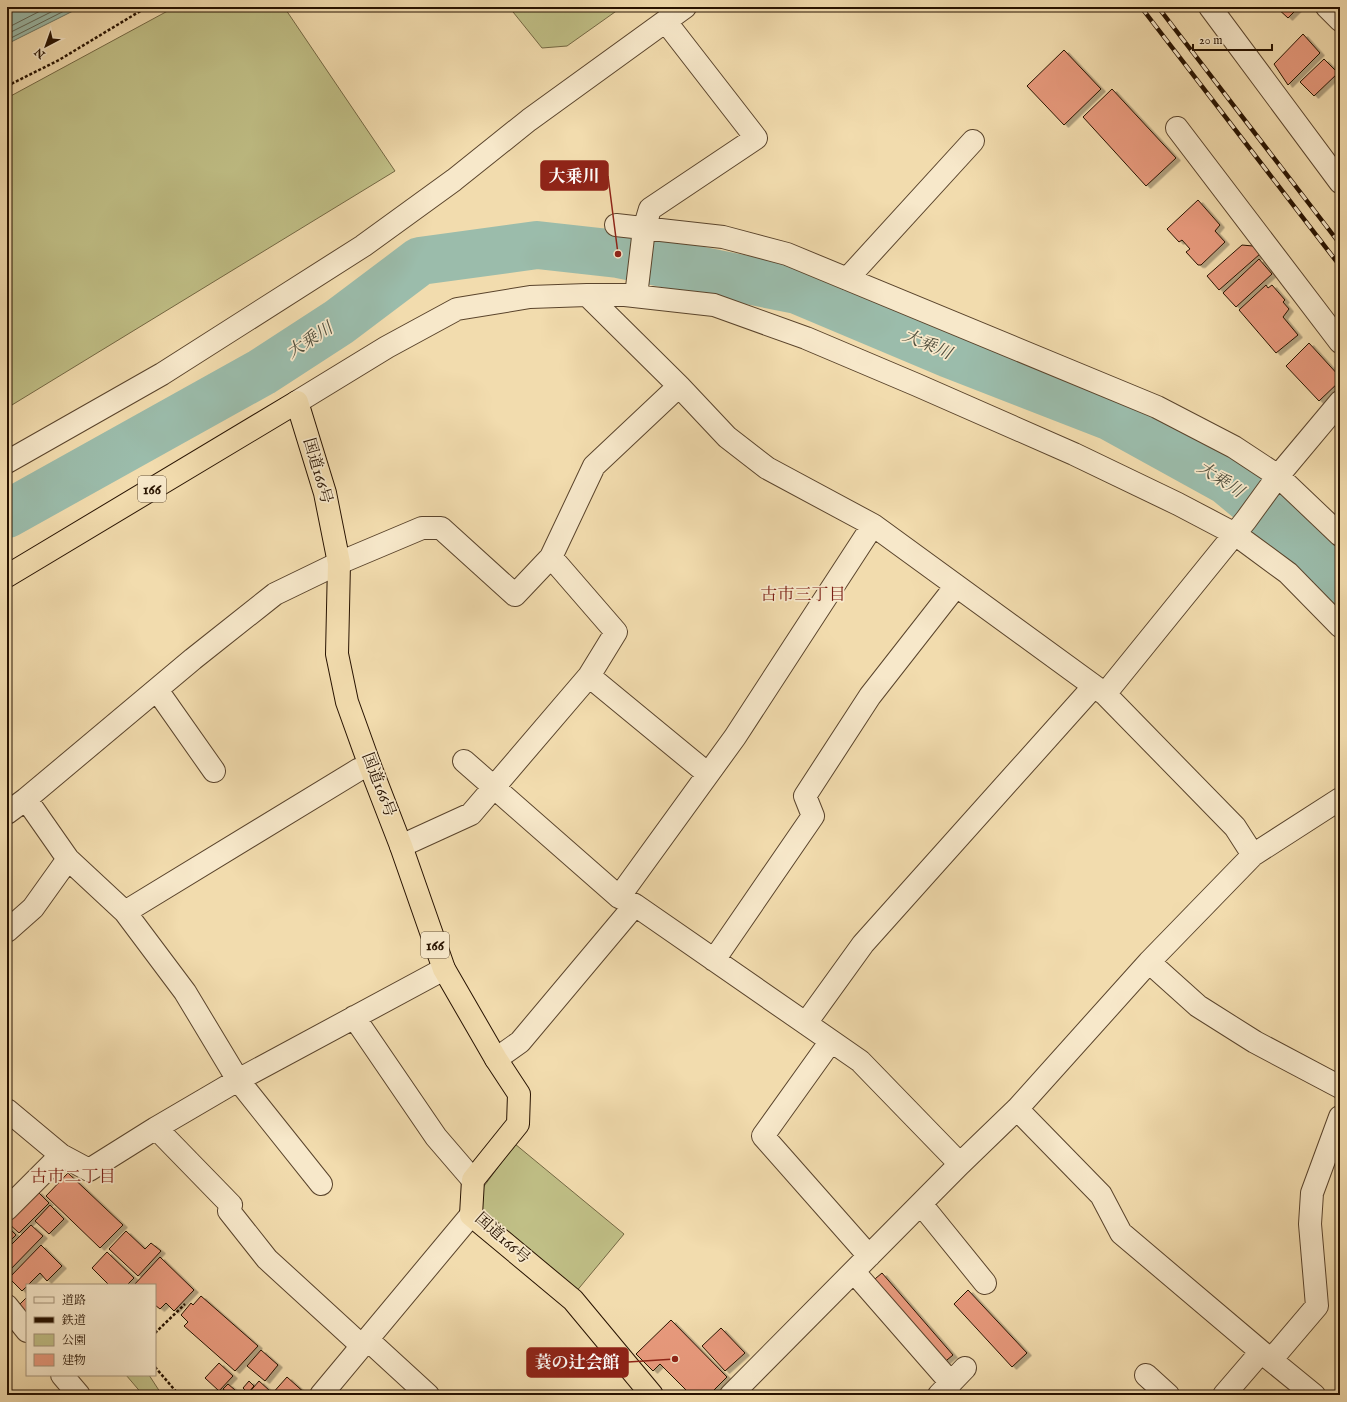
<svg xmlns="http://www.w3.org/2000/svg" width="1347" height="1402" font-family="'IM FELL English','Noto Serif JP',serif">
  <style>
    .green { fill: #c0bf86; stroke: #746843 }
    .water { fill: #9bbcab; stroke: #6d7867 }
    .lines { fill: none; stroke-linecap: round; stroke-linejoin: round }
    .shore { stroke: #616756; stroke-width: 1 }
    .river { stroke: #9bbcab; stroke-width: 48 }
    .building { fill: #e89a7d; stroke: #271200; filter: url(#shadow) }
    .minor-casing { stroke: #5a442c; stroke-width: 24 }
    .highway-casing { stroke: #271200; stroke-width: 24 }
    .path { stroke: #271200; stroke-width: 2.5; stroke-dasharray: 3 2; stroke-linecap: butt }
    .minor { stroke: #f7e8ca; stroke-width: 22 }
    .highway { stroke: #f2dcae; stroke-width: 22 }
    .rail-casing { stroke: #271200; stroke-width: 4.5 }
    .rail { stroke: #f7e8ca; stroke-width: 3; stroke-dasharray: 9; stroke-linecap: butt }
    .labels { text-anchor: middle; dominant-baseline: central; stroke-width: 3.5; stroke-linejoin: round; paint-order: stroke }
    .shield { fill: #f7e8ca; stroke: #65523d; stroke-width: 1 }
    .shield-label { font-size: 15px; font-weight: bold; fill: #271200 }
    .street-label { font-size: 16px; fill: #271200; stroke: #f7e8ca }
    .water-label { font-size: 17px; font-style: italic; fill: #504e3c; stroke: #f7e8ca }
    .neighbourhood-label { font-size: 17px; fill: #7a1f14; stroke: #f7e8ca }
    .leader { fill: none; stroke: #8f2418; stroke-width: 1.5 }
    .callout-dot { fill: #8f2418; stroke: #f7e8ca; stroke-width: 1.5 }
    .callout { fill: #8f2418; stroke: #8f2418; stroke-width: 1.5 }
    .callout-label { font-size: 17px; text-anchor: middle; font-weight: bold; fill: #fff }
  </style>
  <defs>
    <filter id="shadow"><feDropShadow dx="4.5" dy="2.5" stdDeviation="0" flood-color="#0004"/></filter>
  </defs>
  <rect width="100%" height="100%" fill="#f2dcae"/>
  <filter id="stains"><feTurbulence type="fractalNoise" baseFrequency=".005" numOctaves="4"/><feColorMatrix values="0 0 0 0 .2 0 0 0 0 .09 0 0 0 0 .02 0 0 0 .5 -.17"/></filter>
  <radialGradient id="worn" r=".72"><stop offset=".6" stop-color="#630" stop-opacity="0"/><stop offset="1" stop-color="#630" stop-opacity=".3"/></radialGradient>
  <path class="green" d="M175 7H284L395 171 7 408V98Z
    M509 7H622L567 46 542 48Z
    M515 1144 624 1234 575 1293 482 1211V1189Z
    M126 1375H149L162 1395H143Z"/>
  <path class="water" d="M7 7H81L7 44Z"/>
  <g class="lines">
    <path class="shore" d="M7 28 48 7
      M7 34 61 7
      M7 40 72 7"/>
    <path class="river" d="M7 514 262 372 339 322 420 261 537 245 618 254 797 290 949 354 1111 417 1227 481 1310 550 1340 581"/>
  </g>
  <path class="building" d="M1276 7H1299L1288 18Z
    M1303 34 1320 53 1288 85 1274 64Z
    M1064 50 1101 89 1064 125 1027 86Z
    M1324 59 1338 73 1314 96 1300 82Z
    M1112 89 1176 158 1146 186 1083 117Z
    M1198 200 1220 225 1215 231 1225 242 1201 265H1198L1186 252 1190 249 1182 240 1179 242 1167 229Z
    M1242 245 1253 246 1260 254 1219 290 1207 276Z
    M1259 259 1272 274 1236 307 1223 293Z
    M1266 285 1268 288 1272 285 1285 300 1283 302 1289 309 1283 317 1298 335 1276 353 1239 310Z
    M1309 343 1340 377V381L1319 401 1286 366Z
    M68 1173 123 1225 100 1248 46 1196Z
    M37 1191 49 1203 19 1233 7 1222Z
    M50 1205 64 1219 49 1234 35 1221Z
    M31 1225 43 1236 7 1273V1249Z
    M7 1226 16 1235 7 1244Z
    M126 1231 145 1249 151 1243 161 1251 138 1276 109 1249Z
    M41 1245 62 1266 47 1281 40 1273 22 1291 9 1278Z
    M107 1252 134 1278 127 1285H109L92 1268Z
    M160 1257 194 1290 174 1311 166 1303 160 1309 155 1305V1285H134Z
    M882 1273 953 1355 941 1365 869 1284Z
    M968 1290 1027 1353 1012 1367 954 1304Z
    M201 1296 258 1346 235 1371 184 1326 188 1322 181 1315 191 1303 193 1305Z
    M27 1297V1315L18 1306Z
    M671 1320 727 1377 709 1395H691L660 1364 653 1371 636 1354Z
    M721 1328 745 1353 725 1371 702 1346Z
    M261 1350 278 1365 265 1381 247 1366Z
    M219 1363 233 1376 219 1391 205 1378Z
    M287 1377 307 1395H271Z
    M249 1381 254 1386 248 1393 243 1388Z
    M259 1381 270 1391 266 1395H247Z
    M228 1384 235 1390 231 1395 223 1389Z"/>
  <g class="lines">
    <g class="minor-casing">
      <path id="minor" d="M1210 7 1340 182
        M1327 7 1340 20
        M1177 128 1340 342
        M616 225 723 237 787 254 1157 407 1234 447 1278 476 1340 535
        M847 279 973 141
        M587 295 679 386 727 437 767 468 873 525 1105 694 1246 520 1278 476 1340 402
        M636 296 644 229 650 209 756 138 666 22
        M297 402 387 347 457 309 530 297 587 295H625L714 305 806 338 917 385 1074 454 1178 504 1235 534 1288 573 1340 626
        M7 462 162 374 363 246 454 180 529 120 685 7
        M873 525 735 737 619 897 635 905 860 1061 960 1164
        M589 676 708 774
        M157 690 214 771
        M1105 694 1235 827 1253 855
        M464 761 619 897
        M26 799 68 859 125 912 185 992 238 1080 321 1184
        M7 813 26 799 193 659 275 594 339 563 422 528H441L515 595 551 557 594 466 679 386
        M401 846 471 814 589 676 616 632 551 557
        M125 912 358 770 370 766
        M7 931 33 908 68 859
        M714 960 813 816 805 796 870 696 956 586
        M1149 962 1198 1006 1255 1042 1340 1087
        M354 1017 436 1137 473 1180
        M806 1023 863 944 1094 686
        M831 1041 763 1136 869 1256
        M496 1059 520 1042 635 905
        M1017 1109 1101 1195 1121 1233 1271 1360 1314 1395
        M7 1110 61 1155
        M156 1128 231 1205 229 1211 267 1259 362 1346
        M921 1204 985 1283
        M7 1209 61 1155 89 1170 156 1128 238 1080 444 969
        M854 1272 951 1383
        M7 1306 27 1331
        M368 1340 428 1395
        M1271 1360 1317 1306 1310 1224 1312 1193 1340 1117
        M62 1375 79 1395
        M1146 1375 1168 1395
        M321 1395 471 1215
        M731 1395 960 1164 1017 1109 1149 962 1253 855 1340 799
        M939 1395 965 1368
        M1224 1395 1261 1352"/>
    </g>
    <g class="highway-casing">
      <path id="highway" d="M7 576 297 402 325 493 339 563 337 654 347 702 370 766 401 846 444 969 496 1059 519 1094 518 1124 473 1180 471 1215 573 1300 652 1395"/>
    </g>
    <path class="path" d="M7 86 59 60 147 7
      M155 1333 185 1304
      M155 1367 179 1395"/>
    <use href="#minor" class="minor"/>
    <use href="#highway" class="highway"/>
    <g class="rail-casing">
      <path id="rail" d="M1141 7 1340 266
        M1158 7 1340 244"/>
    </g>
    <use href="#rail" class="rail"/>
  </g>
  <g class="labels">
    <g class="shield">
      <rect x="138" y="476" width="28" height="26" rx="3"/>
      <rect x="421" y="932" width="28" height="26" rx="3"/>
    </g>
    <g class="shield-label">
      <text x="152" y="489">166</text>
      <text x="435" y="945">166</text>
    </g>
    <g class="street-label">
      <text transform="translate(317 471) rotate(74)">国道166号</text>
      <text transform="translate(378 785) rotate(69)">国道166号</text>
      <text transform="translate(502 1239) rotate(42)">国道166号</text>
    </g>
    <g class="water-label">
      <text transform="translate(310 341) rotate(-33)">大乗川</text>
      <text transform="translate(927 345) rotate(23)">大乗川</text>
      <text transform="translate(1220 480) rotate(33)">大乗川</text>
    </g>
    <g class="neighbourhood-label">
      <text x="803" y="595">古市三丁目</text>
      <text x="73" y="1177">古市二丁目</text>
    </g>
  </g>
  <path class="leader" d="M618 254L608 176M675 1359L628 1362"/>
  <g class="callout-dot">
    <circle cx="618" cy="254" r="4"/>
    <circle cx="675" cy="1359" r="4"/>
  </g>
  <g class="callout">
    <rect x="541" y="161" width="67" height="29" rx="4"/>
    <rect x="527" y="1348" width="101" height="29" rx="4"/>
  </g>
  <g class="callout-label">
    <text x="574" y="182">大乗川</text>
    <text x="577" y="1368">蓑の辻会館</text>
  </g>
  <rect width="1347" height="1402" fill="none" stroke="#f2dcae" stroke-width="24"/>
  <rect x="8" y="8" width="1331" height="1386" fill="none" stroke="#271200" stroke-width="2"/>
  <rect x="12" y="12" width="1323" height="1378" fill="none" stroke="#271200"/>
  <rect x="26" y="1284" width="130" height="92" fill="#f7e8ca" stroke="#a49279"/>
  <rect x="34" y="1297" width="20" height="6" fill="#f7e8ca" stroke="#a49279"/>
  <text x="62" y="1304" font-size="12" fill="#271200">道路</text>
  <rect x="34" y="1317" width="20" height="6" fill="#271200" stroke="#a49279"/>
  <text x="62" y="1324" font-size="12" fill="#271200">鉄道</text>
  <rect x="34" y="1334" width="20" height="12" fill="#c0bf86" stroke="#a49279"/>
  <text x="62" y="1344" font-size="12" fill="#271200">公園</text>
  <rect x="34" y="1354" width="20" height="12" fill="#e89a7d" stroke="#a49279"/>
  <text x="62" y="1364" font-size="12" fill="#271200">建物</text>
  <g transform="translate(46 46) rotate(221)" stroke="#f7e8ca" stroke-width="3" paint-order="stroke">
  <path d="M0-3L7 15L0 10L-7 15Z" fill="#271200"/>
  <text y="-6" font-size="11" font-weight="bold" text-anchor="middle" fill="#271200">N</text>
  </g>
  <path d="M1193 44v6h79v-6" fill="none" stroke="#271200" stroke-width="2"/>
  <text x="1199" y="44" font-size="12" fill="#271200" stroke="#f7e8ca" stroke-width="3" paint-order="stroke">20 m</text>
  <rect width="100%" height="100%" filter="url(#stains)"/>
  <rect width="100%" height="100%" fill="url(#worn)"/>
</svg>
